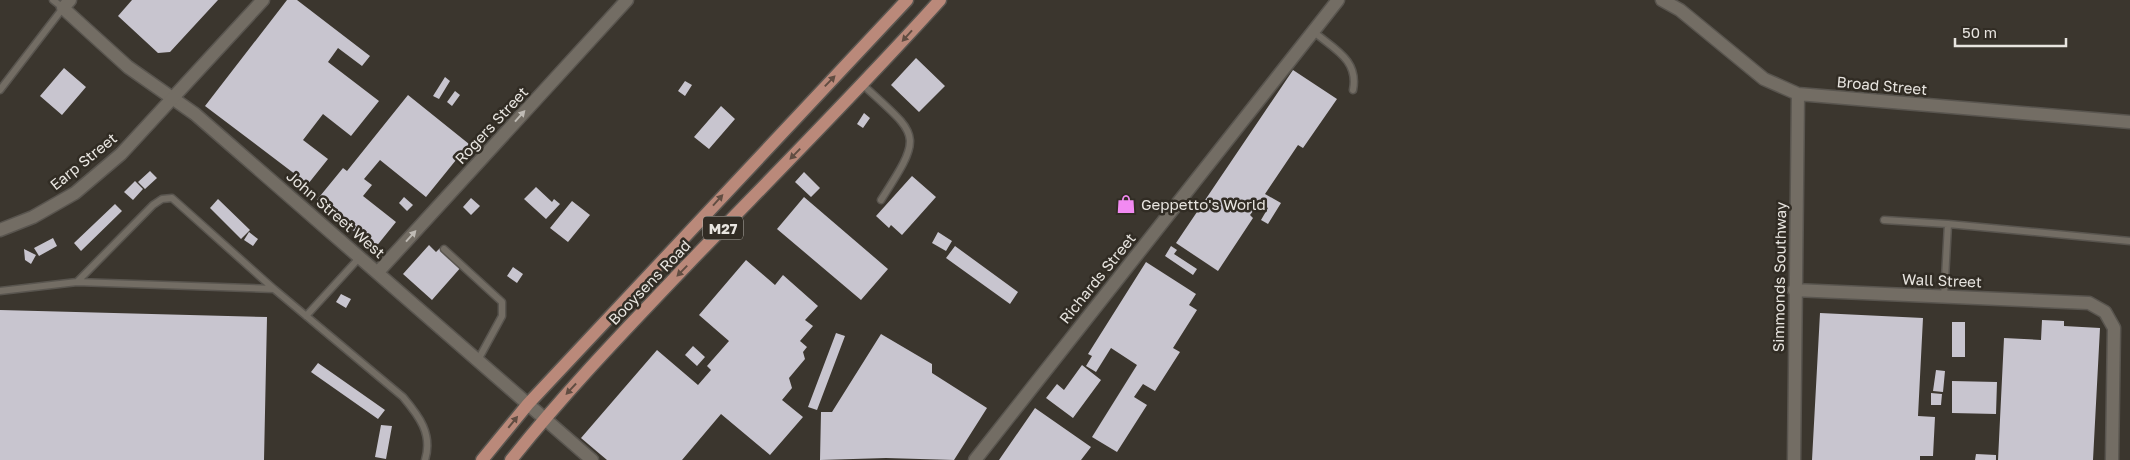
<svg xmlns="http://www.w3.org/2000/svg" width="2130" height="460" font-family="'Golos Text',sans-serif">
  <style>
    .building { fill: #c8c5cf }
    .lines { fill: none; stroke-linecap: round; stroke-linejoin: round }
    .service-casing { stroke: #59554f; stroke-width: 9 }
    .minor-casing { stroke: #59554f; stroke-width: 15 }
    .tertiary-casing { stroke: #59554f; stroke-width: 15 }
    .primary-casing { stroke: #59554f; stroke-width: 15 }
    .service { stroke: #736d64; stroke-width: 6 }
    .minor { stroke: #736d64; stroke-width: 12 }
    .tertiary { stroke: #736d64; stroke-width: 12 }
    .primary { stroke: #ba897a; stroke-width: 12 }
    .oneway { fill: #614d42 }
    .oneway2 { fill: #bfbbb5 }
    .labels { text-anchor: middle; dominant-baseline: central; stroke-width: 5; stroke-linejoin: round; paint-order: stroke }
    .shield { fill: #312c24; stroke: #b1aea8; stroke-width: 1 }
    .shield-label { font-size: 14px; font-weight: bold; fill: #e8e5e0 }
    .street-label { font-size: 15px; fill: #e8e5e0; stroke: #312c24 }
    .poi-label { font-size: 15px; fill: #e8e5e0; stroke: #312c24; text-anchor: start }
  </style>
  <rect width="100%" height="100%" fill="#3b362e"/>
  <path class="building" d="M132 0H218L170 52 158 53 118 16Z
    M287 0H297L370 56 362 66 338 48 328 62 379 101 351 136 323 114 303 140 328 159 308 184 205 106Z
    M916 58 945 86 919 112 891 85Z
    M64 68 86 87 62 115 40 96Z
    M1293 70 1337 99 1303 148 1298 145 1265 194 1281 203 1268 224 1261 220 1268 208 1259 203 1250 215 1253 218 1218 271 1176 243Z
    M445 77 450 81 439 99 433 96Z
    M685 81 692 85 685 96 678 91Z
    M455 91 460 95 452 106 447 102Z
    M408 95 469 144 426 197 380 160 364 179 372 185 363 196 396 222 375 248 316 201 343 168 347 171Z
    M721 106 735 119 709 149 694 137Z
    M864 113 870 118 863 128 857 124Z
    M150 171 157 178 145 189 138 182Z
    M804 172 820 188 811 197 795 182Z
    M912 176 936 197 902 235 891 225 889 228 876 216Z
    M135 181 143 189 133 200 124 192Z
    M536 187 552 202 554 199 560 204 546 219 524 199Z
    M404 197 413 205 407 211 399 203Z
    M804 197 888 269 861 300 777 229Z
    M471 198 480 206 471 215 463 207Z
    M218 199 250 230 241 239 210 208Z
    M572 201 590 215 568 242 550 228Z
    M115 204 122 211 81 251 74 243Z
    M249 232 258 239 253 246 244 240Z
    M938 232 952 241 946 251 932 243Z
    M53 238 57 246 39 256 34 248Z
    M429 245 436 252 441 247 462 266 432 300 403 274Z
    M955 246 1018 292 1010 304 946 258Z
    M1171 246 1177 250 1174 254 1197 269 1193 275 1165 256Z
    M24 249 36 255 31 264 25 260Z
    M746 260 775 285 783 275 818 306 805 320 813 326 800 341 807 347 803 352 805 359 789 378 792 388 782 400 803 417 770 455 721 414 682 460H607L581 438 657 350 698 385 711 370 707 366 729 341 699 315Z
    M1146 262 1196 294 1189 305 1197 310 1173 348 1180 352 1155 391 1143 384 1134 397 1147 405 1117 452 1092 437 1137 365 1111 348 1096 372 1086 366 1092 356 1088 354Z
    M513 267 523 274 517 283 507 276Z
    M341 294 351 299 346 308 336 302Z
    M0 310 267 317 264 460H0Z
    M1820 313 1923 318 1918 416 1935 417 1933 456H1920V460H1812Z
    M2042 320 2064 321V326L2100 328 2093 460H1998L2004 338 2041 340Z
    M1952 322H1965V357H1952Z
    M836 333 845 336 817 410 808 407Z
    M881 334 932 364V373L987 408 954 460 886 458 820 460 821 412H832Z
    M693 346 705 357 697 366 685 355Z
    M318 363 385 410 378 419 311 372Z
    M1082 365 1101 380 1073 418 1046 398 1057 384 1064 390Z
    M1936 370 1945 371 1943 392 1933 391Z
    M1952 381 1997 382 1996 414 1952 413Z
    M1931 393 1942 394 1941 405H1931Z
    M1035 408 1091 447 1081 460H999Z
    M381 425 392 426 386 459 375 457Z
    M1976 454 1996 455V460H1975Z"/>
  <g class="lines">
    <g class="service-casing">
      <path id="service" d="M1314 32C1334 49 1359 60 1353 90
        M862 84C919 137 925 132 881 200
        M0 90 63 8 53 0
        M1884 220 1948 224 1944 297
        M1948 224 2130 241
        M444 249 502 302V316L478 360
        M77 282 153 205 162 199 172 198 274 289 403 397C419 416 433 434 425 460
        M0 291 77 282 274 289
        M306 316 360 257"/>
    </g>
    <g class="minor-casing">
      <path id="minor" d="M70 0 63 8 128 67 195 114 592 460
        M1662 0 1680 10 1764 79 1798 94 2130 122
        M378 272 627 0
        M1794 290 2089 303 2105 312 2114 328 2112 460
        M975 460 1338 0
        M1794 460 1798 94"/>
    </g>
    <g class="tertiary-casing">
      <path id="tertiary" d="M0 230 33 217 75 193 121 154 263 0"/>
    </g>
    <g class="primary-casing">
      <path id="primary" d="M482 460 528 404 907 0
        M511 460C565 392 626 329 686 266 771 178 858 91 940 0"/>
    </g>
    <use href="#service" class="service"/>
    <use href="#minor" class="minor"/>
    <use href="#tertiary" class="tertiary"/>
    <use href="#primary" class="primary"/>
  </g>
  <defs><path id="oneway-solid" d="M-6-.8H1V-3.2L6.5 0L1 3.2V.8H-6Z" transform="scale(1.25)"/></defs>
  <g class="oneway">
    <use href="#oneway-solid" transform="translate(907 36) rotate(132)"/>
    <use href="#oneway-solid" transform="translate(830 81) rotate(-46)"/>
    <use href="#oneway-solid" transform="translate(795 154) rotate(134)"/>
    <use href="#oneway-solid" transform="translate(718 200) rotate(-48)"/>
    <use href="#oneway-solid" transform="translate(682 271) rotate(134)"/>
    <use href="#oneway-solid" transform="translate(571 389) rotate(133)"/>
    <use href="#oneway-solid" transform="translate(513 422) rotate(-51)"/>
  </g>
  <g class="oneway2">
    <use href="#oneway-solid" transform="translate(520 116) rotate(-48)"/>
    <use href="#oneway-solid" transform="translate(411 236) rotate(-48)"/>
  </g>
  <defs>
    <g id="shop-bare" transform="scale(1.5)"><path d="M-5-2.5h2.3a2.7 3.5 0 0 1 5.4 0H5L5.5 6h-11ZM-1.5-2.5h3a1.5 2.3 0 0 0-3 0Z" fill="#f28af2" stroke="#312c24" stroke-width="2.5" paint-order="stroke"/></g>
  </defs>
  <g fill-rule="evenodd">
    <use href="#shop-bare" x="1126" y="204"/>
  </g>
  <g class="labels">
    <rect class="shield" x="703" y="216.5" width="40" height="23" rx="4"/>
    <g class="shield-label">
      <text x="723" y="228">M27</text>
    </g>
    <g class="street-label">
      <text transform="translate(1882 85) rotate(5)">Broad Street</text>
      <text transform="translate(491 125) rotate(-47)">Rogers Street</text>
      <text transform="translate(83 161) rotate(-39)">Earp Street</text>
      <text transform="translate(336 214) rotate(41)">John Street West</text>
      <text transform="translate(1779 277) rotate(-89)">Simmonds Southway</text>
      <text transform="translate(1097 278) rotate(-51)">Richards Street</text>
      <text transform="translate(1942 280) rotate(2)">Wall Street</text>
      <text transform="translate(649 282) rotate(-46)">Booysens Road</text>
    </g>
    <g class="poi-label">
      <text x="1141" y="204">Geppetto's World</text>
    </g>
  </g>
  <path d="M1955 38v8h111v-8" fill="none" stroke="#e8e5e0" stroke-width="2.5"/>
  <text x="1962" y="38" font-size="15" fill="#e8e5e0" stroke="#312c24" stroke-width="4" paint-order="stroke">50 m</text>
</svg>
